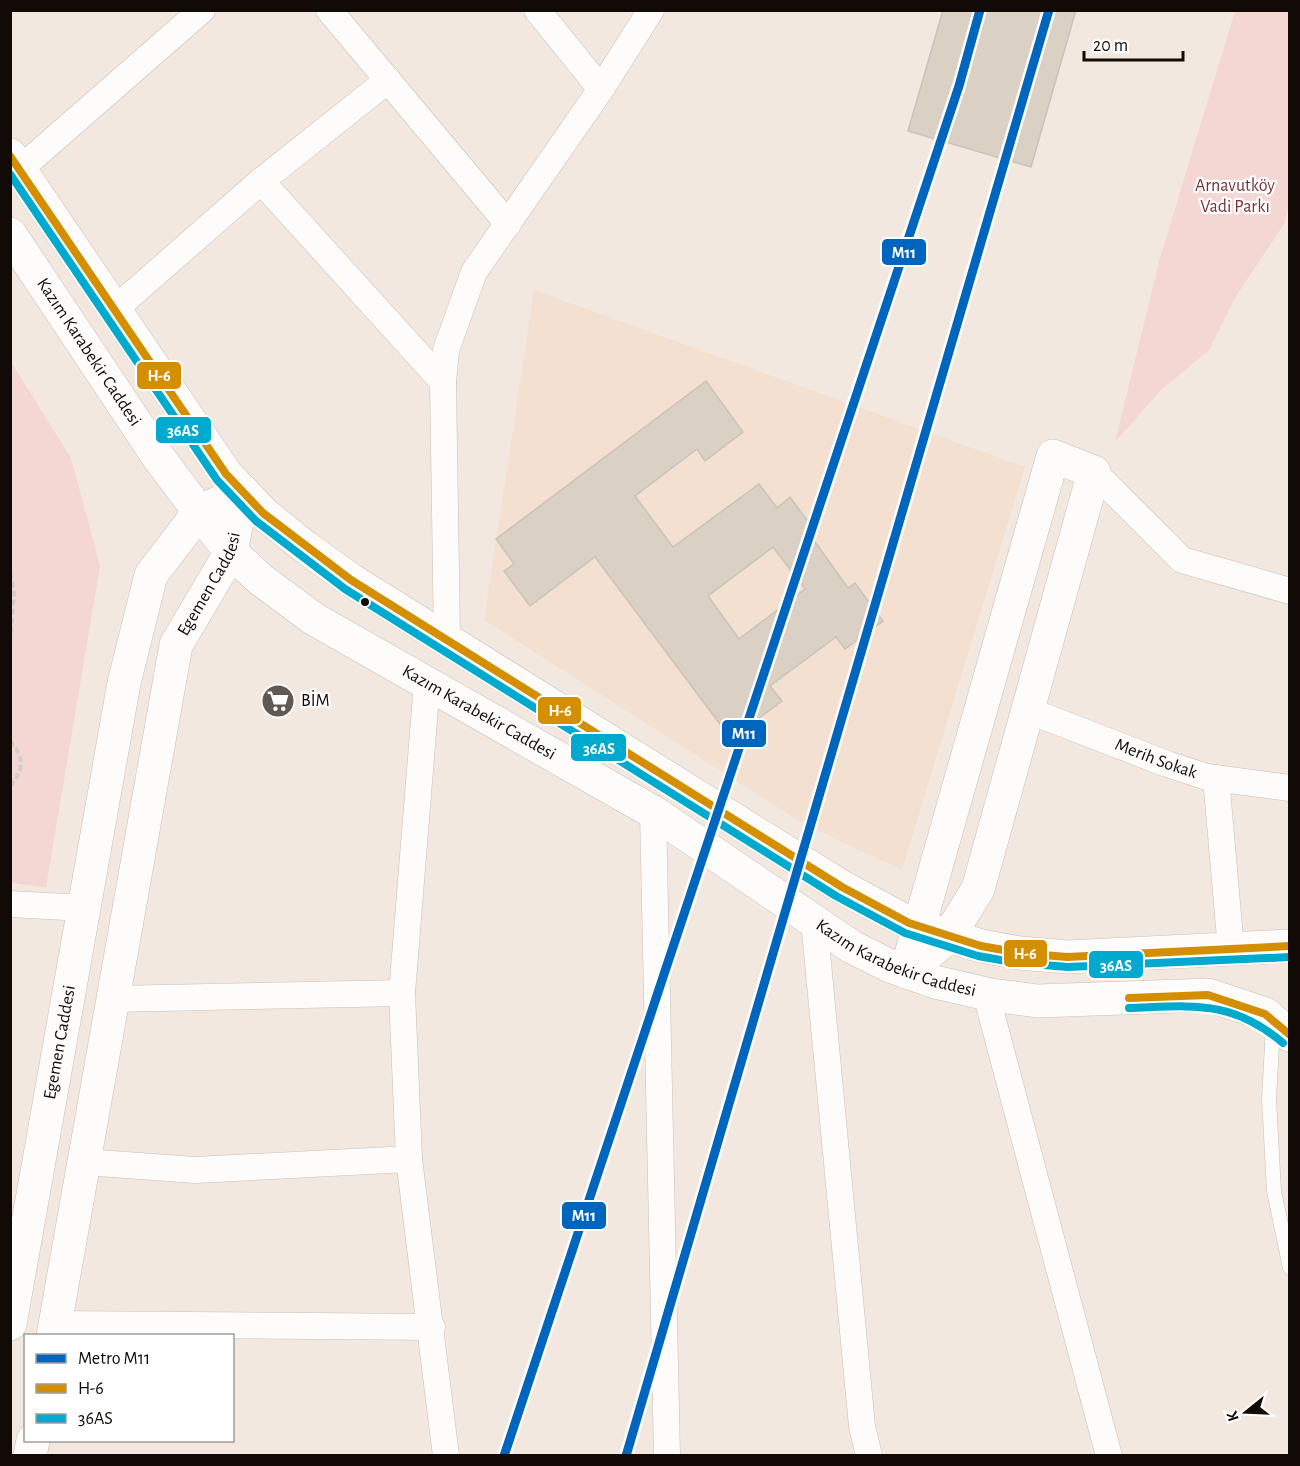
<svg xmlns="http://www.w3.org/2000/svg" width="1300" height="1466" font-family="'Alegreya Sans',sans-serif">
  <style>
    .built { fill: #f4e0d0 }
    .green { fill: #f4d6d2 }
    .building { fill: #dad0c3; stroke: #cac3bb; stroke-width: 1.5; fill-rule: evenodd }
    .lines { fill: none; stroke-linecap: round; stroke-linejoin: round }
    .service-casing { stroke: #c7bfb8; stroke-width: 15 }
    .minor-casing { stroke: #c7bfb8; stroke-width: 27 }
    .tertiary-casing { stroke: #c7bfb8; stroke-width: 34 }
    .secondary-casing { stroke: #c7bfb8; stroke-width: 34 }
    .primary-casing { stroke: #c7bfb8; stroke-width: 34 }
    .path { stroke: #d1cecb; stroke-width: 4; stroke-dasharray: 6 3; stroke-linecap: butt }
    .service { stroke: #fdfcfa; stroke-width: 14 }
    .minor { stroke: #fdfcfa; stroke-width: 26 }
    .tertiary { stroke: #fdfcfa; stroke-width: 33 }
    .secondary { stroke: #fdfcfa; stroke-width: 33 }
    .primary { stroke: #fdfcfa; stroke-width: 33 }
    .bus-1-casing { stroke: #fff; stroke-width: 12 }
    .bus-2-casing { stroke: #fff; stroke-width: 12 }
    .bus-1 { stroke: #d48f01; stroke-width: 8 }
    .bus-2 { stroke: #00a9ce; stroke-width: 8 }
    .metro-1-casing { stroke: #fff; stroke-width: 14 }
    .metro-1 { stroke: #0065bd; stroke-width: 9 }
    .bus-dot { fill: #110a06; stroke: #fff; stroke-width: 2 }
    .labels { text-anchor: middle; dominant-baseline: central; stroke-width: 4.5; stroke-linejoin: round; paint-order: stroke }
    .park-label { font-size: 18px; fill: #783238; stroke: #fff }
    .street-label { font-size: 18px; fill: #110a06; stroke: #fff }
    .poi-label { font-size: 18px; fill: #110a06; stroke: #fff; text-anchor: start }
    .line-badge { stroke: #fff; stroke-width: 2 }
    .badge-label { font-size: 16px; text-anchor: middle; font-weight: bold; fill: #fff }
  </style>
  <rect width="100%" height="100%" fill="#f3e8df"/>
  <path class="built" d="M534 290 1025 467 902 870 804 824 484 620Z"/>
  <path class="green" d="M1235 11H1289V206L1284 224 1236 296 1209 350 1161 390 1115 442 1160 258Z
    M11 362 71 458 100 566 46 887 11 883Z"/>
  <path class="building" d="M943 10H1076L1031 167 908 131Z
    M706 381 743 432 705 461 697 449 635 496 673 547 759 484 777 508 790 497 815 531 810 535 848 588 855 583 883 621 845 649 836 637 770 686 782 701 731 739 595 557 530 606 504 571 514 564 496 539ZM773 547 805 589 739 639 708 596Z"/>
  <g class="lines">
    <g class="service-casing">
      <path id="service" d="M1273 1026 1269 1099 1274 1191 1290 1268"/>
    </g>
    <g class="minor-casing">
      <g id="minor">
        <path d="M329 10 508 224"/>
        <path d="M537 10 601 89"/>
        <path d="M20 169 202 10"/>
        <path d="M261 181 443 382"/>
        <path d="M114 310 261 181 388 80"/>
        <path d="M1094 472 1182 560 1290 591"/>
        <path d="M447 640 443 382 446 350 474 272 601 89 651 10"/>
        <path d="M427 683 402 993 409 1159 446 1456"/>
        <path id="s1" d="M1027 710 1167 764 1207 777 1290 788"/>
        <path d="M1216 778 1231 949"/>
        <path d="M653 812 667 1456"/>
        <path d="M10 904 85 908"/>
        <path d="M814 921 862 1426 869 1456"/>
        <path d="M986 994 1109 1456"/>
        <path d="M113 999 402 993"/>
        <path d="M84 1162 195 1170 409 1159"/>
        <path d="M55 1324 432 1327"/>
      </g>
    </g>
    <g class="tertiary-casing">
      <g id="tertiary">
        <path id="s2" d="M10 1324 124 683 151 575 200 511 243 492"/>
        <path id="s3" d="M53 1336 176 645 231 552 243 492"/>
        <path d="M30 1456 33 1440"/>
      </g>
    </g>
    <g class="secondary-casing">
      <path id="secondary" d="M1053 456 1094 472 978 889 949 936 906 972Z"/>
    </g>
    <g class="primary-casing">
      <g id="primary">
        <path d="M10 155 226 474 263 513 305 547 351 580 842 887 909 923 981 946 1020 953 1067 957 1290 946"/>
        <path id="s4" d="M10 234 159 458 207 522 231 552 260 579 314 619 653 812 852 947 890 966 935 982 991 995 1038 1001 1208 995 1265 1014 1290 1035"/>
      </g>
    </g>
    <path class="path" d="M10 573 14 592 10 644
      M10 741C25 758 24 770 10 786"/>
    <use href="#service" class="service"/>
    <use href="#minor" class="minor"/>
    <use href="#tertiary" class="tertiary"/>
    <use href="#secondary" class="secondary"/>
    <use href="#primary" class="primary"/>
    <g class="bus-1-casing">
      <path id="bus-1" d="M10 156 226 474 263 513 351 580 842 887 909 923 981 946 1020 953 1067 957 1290 946
        M1129 998 1208 995 1265 1014 1290 1035"/>
    </g>
    <g class="bus-2-casing">
      <path id="bus-2" d="M10 174 217 480 256 521 345 589 836 896 905 933 978 956 1018 963 1068 967 1290 957
        M1129 1008C1193 1006 1231 999 1283 1043"/>
    </g>
    <use href="#bus-1" class="bus-1"/>
    <use href="#bus-2" class="bus-2"/>
    <g class="metro-1-casing">
      <path id="metro-1" d="M504 1456 959 86 980 10
        M626 1456 1049 10"/>
    </g>
    <use href="#metro-1" class="metro-1"/>
  </g>
  <defs>
    <g id="supermarket-disc" transform="scale(1.725)"><circle r="9.5" fill="#605852" stroke="#fff"/><path d="M-6-5.5h2.5l.6 2H6L4.5 2H-2.5L-4.4-4H-6ZM-1.5 3.2a1.3 1.3 0 1 0 .1 0ZM3 3.2a1.3 1.3 0 1 0 .1 0Z" fill="#fff"/></g>
  </defs>
  <g fill-rule="evenodd">
    <use href="#supermarket-disc" x="278" y="701"/>
  </g>
  <circle class="bus-dot" cx="365" cy="602" r="5"/>
  <g class="labels">
    <g class="park-label">
      <text x="1235" y="186">Arnavutköy<tspan x="1235" dy="21">Vadi Parkı</tspan></text>
    </g>
    <g class="street-label">
      <text stroke="none"><textPath href="#s4" startOffset="142">Kazım Karabekir Caddesi</textPath></text>
      <text stroke="none"><textPath href="#s3" startOffset="772">Egemen Caddesi</textPath></text>
      <text stroke="none"><textPath href="#s4" startOffset="684">Kazım Karabekir Caddesi</textPath></text>
      <text stroke="none"><textPath href="#s1" startOffset="138">Merih Sokak</textPath></text>
      <text stroke="none"><textPath href="#s4" startOffset="1170">Kazım Karabekir Caddesi</textPath></text>
      <text stroke="none"><textPath href="#s2" startOffset="286">Egemen Caddesi</textPath></text>
    </g>
    <g class="poi-label">
      <text x="301" y="701">BİM</text>
    </g>
  </g>
  <g class="line-badge">
    <rect x="881" y="238" width="46" height="28" rx="6" fill="#0065bd"/>
    <rect x="136" y="361" width="46" height="29" rx="6" fill="#d48f01"/>
    <rect x="155" y="416" width="57" height="28" rx="6" fill="#00a9ce"/>
    <rect x="537" y="696" width="45" height="29" rx="6" fill="#d48f01"/>
    <rect x="721" y="719" width="46" height="29" rx="6" fill="#0065bd"/>
    <rect x="570" y="733" width="57" height="29" rx="6" fill="#00a9ce"/>
    <rect x="1003" y="939" width="45" height="29" rx="6" fill="#d48f01"/>
    <rect x="1088" y="950" width="56" height="29" rx="6" fill="#00a9ce"/>
    <rect x="561" y="1201" width="46" height="29" rx="6" fill="#0065bd"/>
  </g>
  <g class="badge-label">
    <text x="904" y="258">M11</text>
    <text x="159" y="381">H-6</text>
    <text x="183" y="436">36AS</text>
    <text x="560" y="716">H-6</text>
    <text x="744" y="739">M11</text>
    <text x="599" y="754">36AS</text>
    <text x="1025" y="959">H-6</text>
    <text x="1116" y="971">36AS</text>
    <text x="584" y="1221">M11</text>
  </g>
  <rect width="1300" height="1466" fill="none" stroke="#110a06" stroke-width="24"/>
  <rect x="24" y="1334" width="210" height="108" fill="#ffffff" stroke="#a09d9b" stroke-width="1.5"/>
  <rect x="36" y="1354" width="30" height="9" fill="#0065bd" stroke="#a09d9b" stroke-width="1.5"/>
  <text x="78" y="1364" font-size="18" fill="#110a06">Metro M11</text>
  <rect x="36" y="1384" width="30" height="9" fill="#d48f01" stroke="#a09d9b" stroke-width="1.5"/>
  <text x="78" y="1394" font-size="18" fill="#110a06">H-6</text>
  <rect x="36" y="1414" width="30" height="9" fill="#00a9ce" stroke="#a09d9b" stroke-width="1.5"/>
  <text x="78" y="1424" font-size="18" fill="#110a06">36AS</text>
  <g transform="translate(1246 1412) rotate(252)" stroke="#ffffff" stroke-width="4.5" paint-order="stroke">
  <path d="M0-4.5L10 22L0 15L-10 22Z" fill="#110a06"/>
  <text y="-9" font-size="16" font-weight="bold" text-anchor="middle" fill="#110a06">K</text>
  </g>
  <path d="M1084 51v9h99v-9" fill="none" stroke="#110a06" stroke-width="3"/>
  <text x="1093" y="51" font-size="18" fill="#110a06" stroke="#ffffff" stroke-width="4.5" paint-order="stroke">20 m</text>
</svg>
